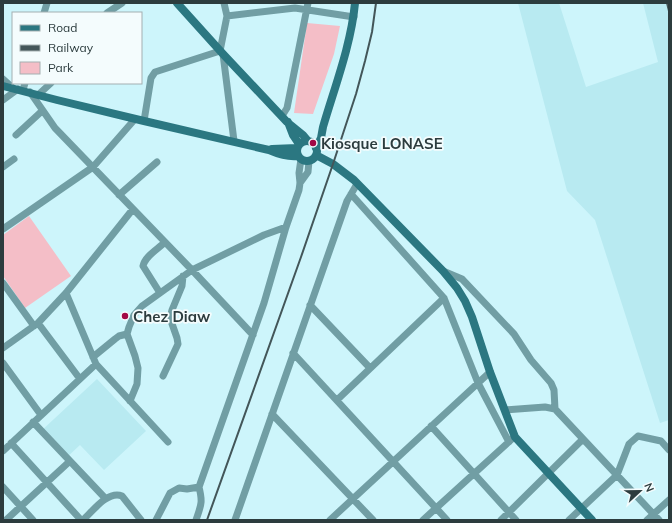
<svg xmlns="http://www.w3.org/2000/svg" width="672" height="523" font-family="Mulish,sans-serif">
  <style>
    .built { fill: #b8eaf1 }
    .green { fill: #f4bec7 }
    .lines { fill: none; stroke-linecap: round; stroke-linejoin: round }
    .street { stroke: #719ea4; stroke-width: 7 }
    .secondary { stroke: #2b7781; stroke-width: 8 }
    .rail { stroke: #435659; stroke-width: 2 }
    .poi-dot { fill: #a20845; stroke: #f4fcfd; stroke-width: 1.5 }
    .labels { text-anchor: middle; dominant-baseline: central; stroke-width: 3.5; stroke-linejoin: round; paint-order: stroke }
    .poi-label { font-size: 15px; font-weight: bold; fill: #2c3c3e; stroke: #f4fcfd; text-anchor: start }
  </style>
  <rect width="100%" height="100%" fill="#cdf5fb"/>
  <path class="built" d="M518 3H559L586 87 658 62 643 3H669V420L660 423 595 220 567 191Z
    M97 379 146 431 104 470 80 445 65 459 40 432Z"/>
  <path class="green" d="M307 23 340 26 334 54 313 114 294 113Z
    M29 216 71 276 25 308 3 276V235Z"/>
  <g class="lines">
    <path class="street" d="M44 13 47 3
      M107 13 122 3
      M227 16 295 8 354 17
      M223 54 234 141
      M3 79 13 88
      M23 90 25 83
      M30 92 55 128 192 270 253 335
      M38 95 51 83
      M3 100 18 89
      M282 116 287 108 308 3
      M144 121 151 78 155 72 220 51 227 16 224 3
      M16 135 42 111
      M3 167 14 159
      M300 183 308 172 309 161
      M351 194 444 298 478 383 509 442
      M119 195 157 162
      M3 229 93 167 135 119
      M443 271 462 279 514 334 531 360 551 383 554 390 555 409 545 407 505 410
      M3 283 34 326
      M66 293 96 364 168 442
      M160 293 143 266C145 256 158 249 165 242
      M310 305 370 368
      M38 323 80 379
      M3 348 38 323 66 293 133 209
      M293 353 447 520
      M93 357 115 339 119 336 127 334
      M3 363 41 415
      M163 376 178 344 177 338 170 318 172 310 182 286 183 276
      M337 400 444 298
      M130 401 137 384 138 368 135 356 127 334 129 327 134 315 142 306 192 270 264 235 286 227
      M555 409 659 520
      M272 414 373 520
      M33 422 105 498
      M431 426 516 520
      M11 443 81 520
      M3 451 96 364
      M3 487 33 520
      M6 520 70 461
      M83 520C92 512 108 490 122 496L141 520
      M156 520 170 493 179 488 187 489 199 487
      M196 520C201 505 203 503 199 487L264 303 286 227 299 190 300 183 299 173 301 159
      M235 520 347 201 357 184
      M330 520 490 372
      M423 520 512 439
      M501 520 583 439
      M569 520 617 475 629 444 638 436 661 441 669 450
      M647 520 669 500"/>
    <path class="secondary" d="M177 3 223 54 287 122 303 135 308 141
      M3 86 57 100 144 121 269 150C279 154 287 157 298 156
      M288 122 293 135 299 144
      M297 151a10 10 0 1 1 20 0a10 10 0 1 1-20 0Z
      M316 148 321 138 323 127C335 86 351 45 355 3
      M272 149 297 148
      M316 155 333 164 354 180 443 271 457 288 465 301 472 317 490 372 515 437 592 520"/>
    <path class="rail" d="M667 3 669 11
      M207 520 301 257 333 164 356 94 365 61 372 32 376 3"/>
  </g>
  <g class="poi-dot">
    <circle cx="313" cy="143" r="4"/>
    <circle cx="125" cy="316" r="4"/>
  </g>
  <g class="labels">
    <g class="poi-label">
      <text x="321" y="143">Kiosque LONASE</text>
      <text x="133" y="316">Chez Diaw</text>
    </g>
  </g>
  <rect width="672" height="523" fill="none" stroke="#2c3c3e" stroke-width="8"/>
  <rect x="12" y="12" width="130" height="72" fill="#f4fcfd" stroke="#a4afb1"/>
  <rect x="20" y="25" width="20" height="6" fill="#2b7781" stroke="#a4afb1"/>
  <text x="48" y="32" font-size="12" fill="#2c3c3e">Road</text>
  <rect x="20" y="45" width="20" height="6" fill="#435659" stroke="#a4afb1"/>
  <text x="48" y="52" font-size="12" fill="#2c3c3e">Railway</text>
  <rect x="20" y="62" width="20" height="12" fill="#f4bec7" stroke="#a4afb1"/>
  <text x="48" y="72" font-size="12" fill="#2c3c3e">Park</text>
  <g transform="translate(640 491) rotate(68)" stroke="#f4fcfd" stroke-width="3" paint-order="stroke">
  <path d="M0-3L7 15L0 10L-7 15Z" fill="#2c3c3e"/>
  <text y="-6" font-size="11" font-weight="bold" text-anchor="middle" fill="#2c3c3e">N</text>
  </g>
</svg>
